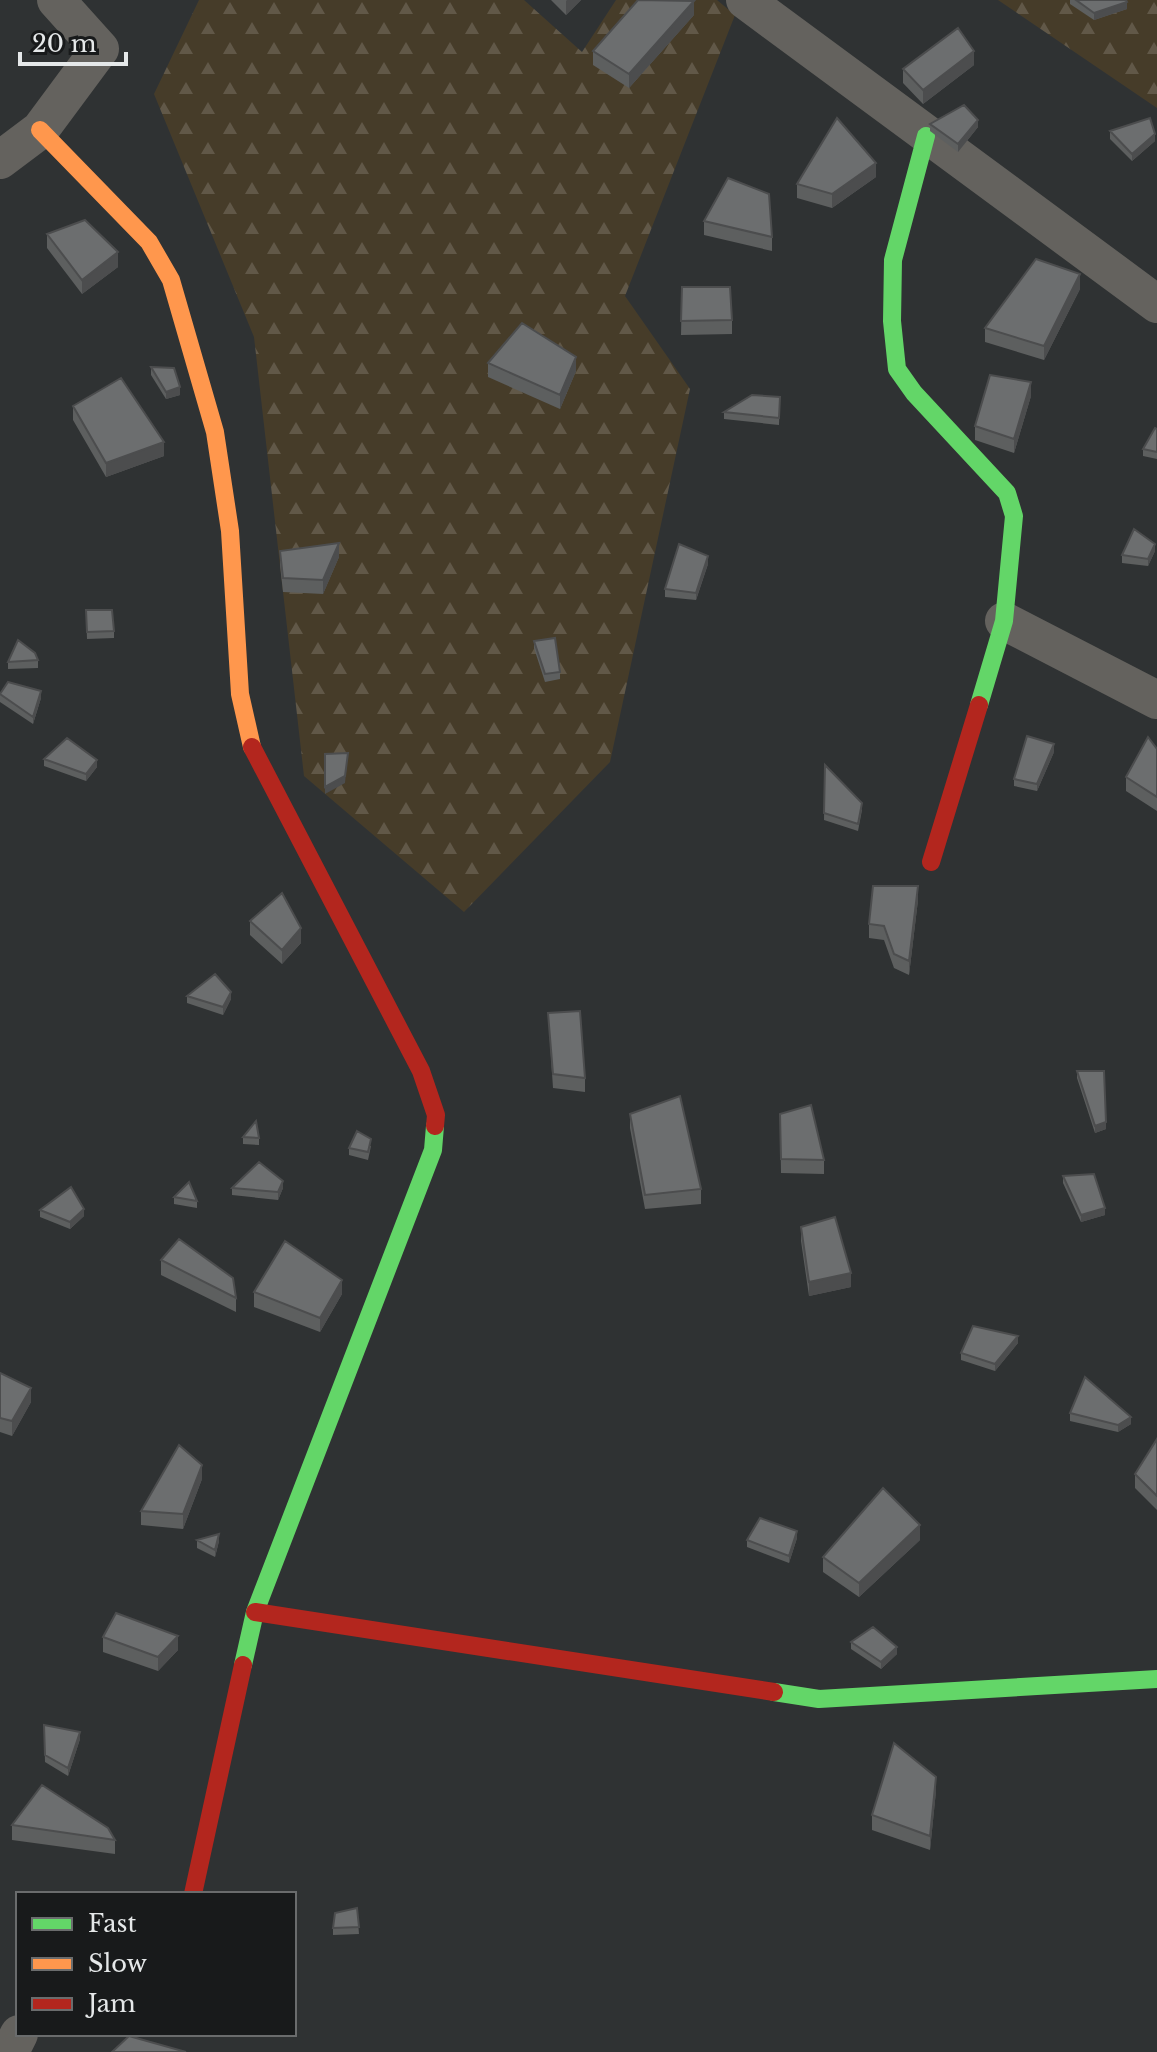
<svg xmlns="http://www.w3.org/2000/svg" width="1157" height="2052" font-family="'Libre Baskerville',serif">
  <style>
    .forest { fill: url(#forest-firs) }
    .lines { fill: none; stroke-linecap: round; stroke-linejoin: round }
    .street { stroke: #64625e; stroke-width: 38 }
    .fast { stroke: #63d668; stroke-width: 18 }
    .slow { stroke: #ff974d; stroke-width: 18 }
    .jam { stroke: #b3261e; stroke-width: 18 }
    .wall { fill: #5d5f5f }
    .shaded-wall { fill: #4c4d4e }
    .building { fill: #6c6e6f; stroke: #4c4d4e; stroke-width: 2 }
  </style>
  <defs>
    <pattern id="forest-firs" width="22" height="20" patternUnits="userSpaceOnUse" patternTransform="scale(2)"><rect width="22" height="20" fill="#463c29"/><path d="M5 1l3.5 6h-7zM16 11l3.5 6h-7z" fill="#615848"/></pattern>
  </defs>
  <rect width="100%" height="100%" fill="#2f3233"/>
  <path class="forest" d="M199 0H524L582 52 616 0H717L735 15 625 296 690 389 610 762 464 912 304 776 254 337 154 94Z
    M998 0H1157V108Z"/>
  <g class="lines">
    <path class="street" d="M745 0 1157 304
      M0 160 40 130 100 49 56 0
      M1004 621 1157 700
      M10 2052 19 2034"/>
    <path class="fast" d="M926 136 893 260 892 321 897 369 914 393 1007 493 1014 516 1004 621 979 705
      M243 1665 255 1612 433 1150 435 1126
      M774 1692 819 1699 1157 1679"/>
    <path class="slow" d="M40 130 149 242 171 280 215 432 230 531 240 694 252 747"/>
    <path class="jam" d="M252 747 421 1071 436 1115 435 1126
      M931 862 979 705
      M255 1612 774 1692
      M193 1894 243 1665"/>
  </g>
  <path class="wall" d="M551 0H581L566 15Z
    M1070 0H1126L1127 9 1094 20 1070 4Z
    M694 15 629 88 593 65V51Z
    M974 65 923 104 903 83V69Z
    M930 124 978 127 958 152 930 131Z
    M1110 131 1155 141 1132 161 1110 139Z
    M876 177 832 208 797 198V184Z
    M704 221 772 237V251L704 235Z
    M47 234 118 267 82 294 47 248Z
    M682 287 732 320V334L681 335Z
    M1080 289 1044 360 985 342V328Z
    M488 363 576 371 560 409 488 377Z
    M151 367 180 395 166 399 151 375Z
    M1031 396 1014 453 975 440V426Z
    M780 397 779 425 724 419V412Z
    M73 406 164 456 106 477 73 420Z
    M1157 429V459L1143 456V449Z
    M280 551 339 557 323 594 283 592 280 565Z
    M1155 551 1148 566 1122 563V555Z
    M708 564 696 600 665 597V589Z
    M86 610 114 631V638L87 639Z
    M534 641 560 672V679L545 682 534 648Z
    M38 660V668L8 669V662Z
    M0 693 41 698 33 724 0 702Z
    M1157 749V811L1126 791V777Z
    M1054 752 1037 791 1014 786V779Z
    M44 759 97 767 86 781 44 766Z
    M825 765 862 810 858 831 824 820Z
    M918 900 909 975 894 968 884 940 869 938V924Z
    M250 921 301 943 282 964 250 935Z
    M187 996 231 999 223 1015 187 1003Z
    M548 1013 585 1078V1092L553 1088Z
    M1077 1071 1106 1129 1095 1133 1077 1078Z
    M630 1114 701 1189V1204L645 1209 630 1128Z
    M780 1114 824 1160V1174L781 1173Z
    M243 1137 259 1138V1145L243 1144Z
    M371 1146 368 1160 349 1155V1148Z
    M1063 1176 1105 1215 1081 1222 1063 1183Z
    M232 1188H283L278 1200 232 1195Z
    M174 1197 197 1201V1208L174 1204Z
    M40 1210 84 1216 70 1229 40 1217Z
    M801 1227 851 1287 809 1296 801 1241Z
    M161 1260 236 1298V1312L161 1275Z
    M254 1292 342 1294 320 1332 254 1307Z
    M1018 1343 995 1371 961 1360V1353Z
    M0 1373 31 1402 12 1436 0 1432Z
    M1070 1413 1131 1424 1118 1432 1070 1421Z
    M1157 1439V1510L1135 1488V1474Z
    M202 1479 183 1529 141 1525V1511Z
    M797 1538 789 1563 747 1547V1540Z
    M197 1540 219 1541 215 1557 197 1548Z
    M920 1540 859 1597 823 1572V1557Z
    M103 1637 178 1650 158 1671 103 1652Z
    M851 1642 897 1654 881 1669 851 1649Z
    M44 1725 80 1739 68 1776 45 1762Z
    M936 1791 930 1850 872 1830V1815Z
    M12 1825 115 1840V1854L12 1840Z
    M357 1908 359 1934 333 1935V1928Z"/>
  <path class="shaded-wall" d="M567 0H581L566 15V1Z
    M694 1V15L629 88V74Z
    M1127 2V9L1094 20V13Z
    M974 51V65L923 104V90Z
    M978 120V127L958 152V144Z
    M1155 134V141L1132 161V154Z
    M876 163V177L832 208V194Z
    M118 252V267L82 294V280Z
    M1080 274V289L1044 360V346Z
    M576 357V371L560 409V395Z
    M1031 382V396L1014 453V439Z
    M180 387V395L166 399V392Z
    M164 442V456L106 477V463Z
    M339 543V557L323 594V580Z
    M1155 544V551L1148 566V559Z
    M708 556V564L696 600V593Z
    M41 691V698L33 724V717Z
    M1054 744V752L1037 791V784Z
    M348 753 345 783 325 794V787Z
    M97 760V767L86 781V774Z
    M918 886V900L909 975V961Z
    M301 928V943L282 964V950Z
    M231 992V999L223 1015V1007Z
    M1106 1122V1129L1095 1133V1126Z
    M283 1181V1188L278 1200V1192Z
    M1105 1208V1215L1081 1222V1215Z
    M84 1209V1216L70 1229V1222Z
    M851 1273V1287L809 1296V1282Z
    M342 1280V1294L320 1332V1318Z
    M1018 1336V1343L995 1371V1364Z
    M31 1388V1402L12 1436V1421Z
    M1131 1417V1424L1118 1432V1425Z
    M202 1465V1479L183 1529V1514Z
    M920 1525V1540L859 1597V1583Z
    M797 1531V1538L789 1563V1556Z
    M219 1534V1541L215 1557V1550Z
    M178 1636V1650L158 1671V1657Z
    M897 1647V1654L881 1669V1662Z
    M80 1732V1739L68 1776V1768Z
    M936 1777V1791L930 1850V1836Z"/>
  <path class="building" d="M638 0 694 1 629 74 593 51Z
    M1076 0H1126L1127 2 1094 13Z
    M958 28 974 51 923 90 903 69Z
    M964 105 978 120 958 144 930 124Z
    M837 118 876 163 832 194 797 184Z
    M1150 118 1155 134 1132 154 1110 131Z
    M728 178 769 194 772 237 704 221Z
    M85 220 118 252 82 280 47 234Z
    M1036 259 1080 274 1044 346 985 328Z
    M682 287H730L732 320 681 321Z
    M522 323 576 357 560 395 488 363Z
    M151 367 174 368 180 387 166 392Z
    M990 375 1031 382 1014 439 975 426Z
    M121 378 164 442 106 463 73 406Z
    M752 395 780 397 779 418 724 412Z
    M1155 428 1157 429V452L1143 449Z
    M1134 529 1155 544 1148 559 1122 555Z
    M339 543 323 580 283 578 280 551Z
    M679 544 708 556 696 593 665 589Z
    M86 610H112L114 631 87 632Z
    M555 638 560 672 545 674 534 641Z
    M18 640 35 653 38 660 8 662Z
    M8 682 41 691 33 717 0 694Z
    M1027 736 1054 744 1037 784 1014 779Z
    M1148 737 1157 749V797L1126 777Z
    M67 738 97 760 86 774 44 759Z
    M348 753 345 776 325 787V754Z
    M825 765 862 803 858 824 824 813Z
    M873 886H918L909 961 894 954 884 926 869 924Z
    M282 893 301 928 282 950 250 921Z
    M215 974 231 992 223 1007 187 996Z
    M580 1011 585 1078 553 1074 548 1013Z
    M1077 1071H1104L1106 1122 1095 1126Z
    M680 1096 701 1189 645 1195 630 1114Z
    M811 1105 824 1160 781 1159 780 1114Z
    M256 1121 259 1138 243 1137Z
    M357 1131 371 1139 368 1152 349 1148Z
    M259 1162 283 1181 278 1192 232 1188Z
    M1094 1174 1105 1208 1081 1215 1063 1176Z
    M189 1182 197 1201 174 1197Z
    M71 1187 84 1209 70 1222 40 1210Z
    M835 1217 851 1273 809 1282 801 1227Z
    M179 1239 233 1278 236 1298 161 1260Z
    M285 1241 342 1280 320 1318 254 1292Z
    M973 1326 1018 1336 995 1364 961 1353Z
    M0 1373 31 1388 12 1421 0 1418Z
    M1085 1377 1131 1417 1118 1425 1070 1413Z
    M1157 1439V1496L1135 1474Z
    M179 1445 202 1465 183 1514 141 1511Z
    M883 1488 920 1525 859 1583 823 1557Z
    M760 1518 797 1531 789 1556 747 1540Z
    M219 1534 215 1550 197 1540Z
    M116 1613 178 1636 158 1657 103 1637Z
    M873 1627 897 1647 881 1662 851 1642Z
    M44 1725 80 1732 68 1768 45 1755Z
    M894 1743 936 1777 930 1836 872 1815Z
    M42 1785 108 1828 115 1840 12 1825Z
    M357 1908 359 1927 333 1928 335 1913Z
    M129 2036 186 2052H112Z"/>
  <rect x="16" y="1892" width="280" height="144" fill="#181a1b" stroke="#6a6c6d" stroke-width="2"/>
  <rect x="32" y="1918" width="40" height="12" fill="#63d668" stroke="#6a6c6d" stroke-width="2"/>
  <text x="88" y="1932" font-size="24" fill="#e5e8e9">Fast</text>
  <rect x="32" y="1958" width="40" height="12" fill="#ff974d" stroke="#6a6c6d" stroke-width="2"/>
  <text x="88" y="1972" font-size="24" fill="#e5e8e9">Slow</text>
  <rect x="32" y="1998" width="40" height="12" fill="#b3261e" stroke="#6a6c6d" stroke-width="2"/>
  <text x="88" y="2012" font-size="24" fill="#e5e8e9">Jam</text>
  <path d="M20 52v12h106v-12" fill="none" stroke="#e5e8e9" stroke-width="4"/>
  <text x="32" y="52" font-size="24" fill="#e5e8e9" stroke="#181a1b" stroke-width="6" paint-order="stroke">20 m</text>
</svg>
